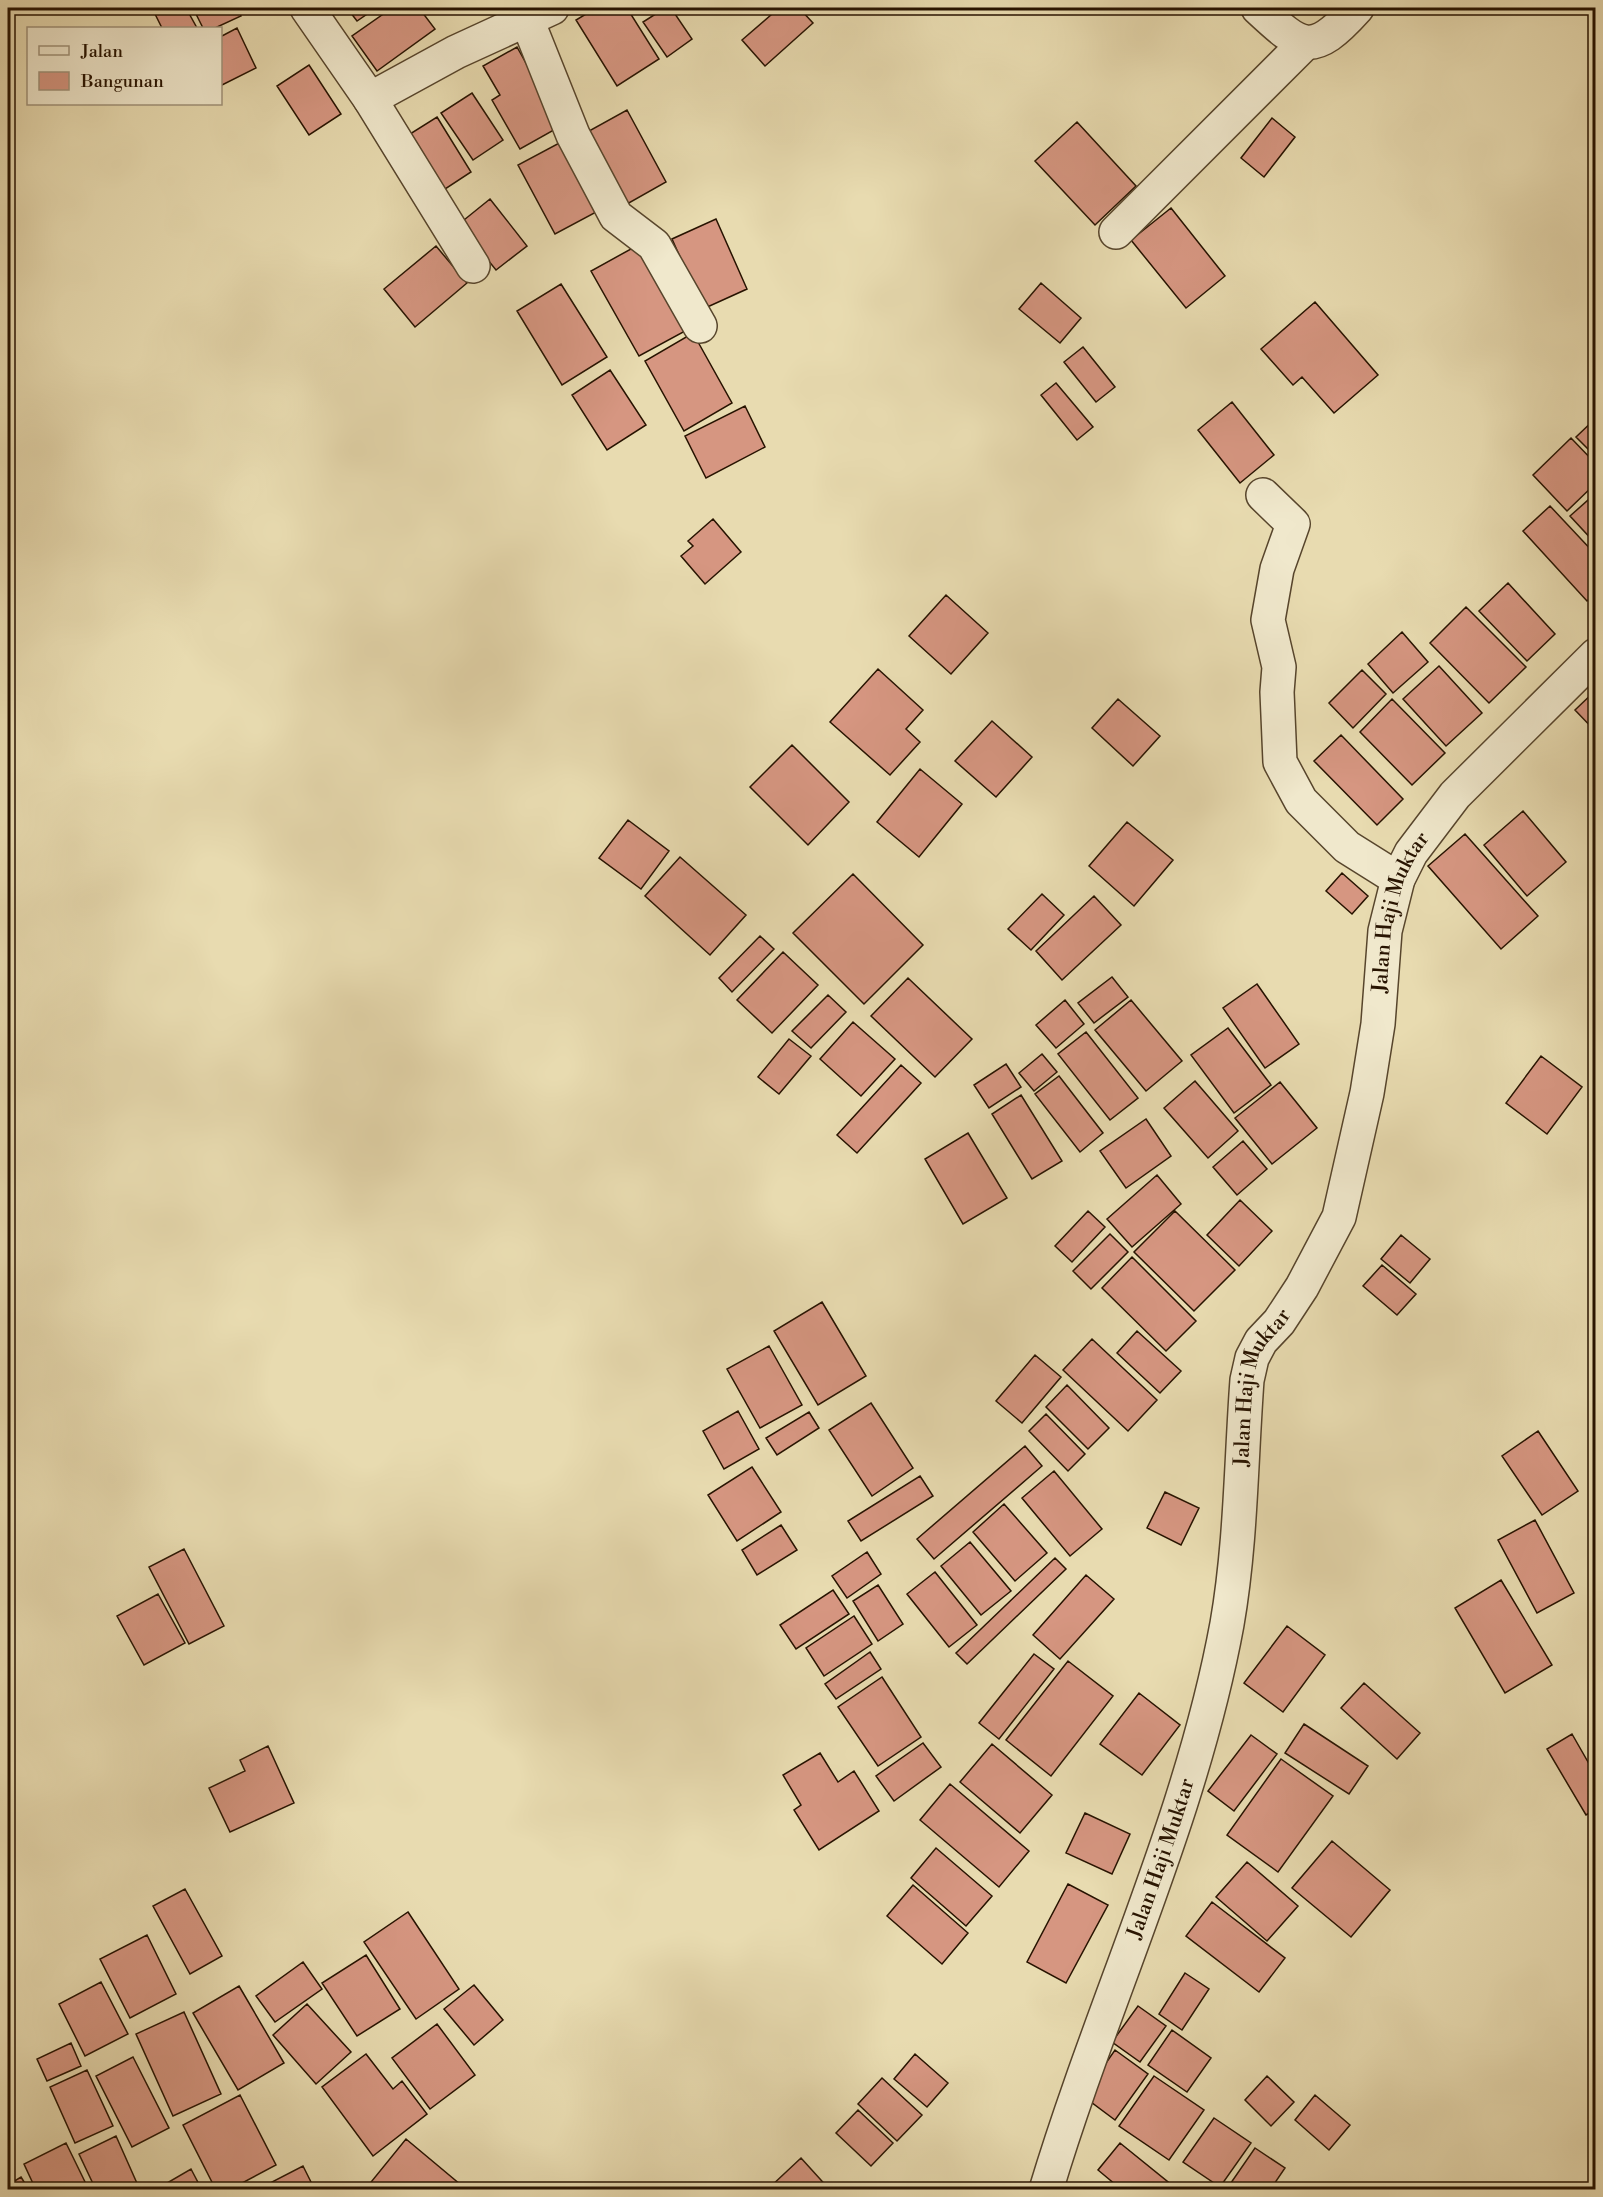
<svg xmlns="http://www.w3.org/2000/svg" width="1603" height="2197" font-family="'Libre Bodoni',serif">
  <style>
    .building { fill: #d69681; stroke: #271300; stroke-width: 1.5 }
    .lines { fill: none; stroke-linecap: round; stroke-linejoin: round }
    .minor-casing { stroke: #57452c; stroke-width: 36 }
    .minor { stroke: #f0e8cc; stroke-width: 33 }
    .labels { text-anchor: middle; dominant-baseline: central; stroke-width: 4.5; stroke-linejoin: round; paint-order: stroke }
    .street-label { font-size: 21px; fill: #271300; stroke: #f0e8cc }
  </style>
  <rect width="100%" height="100%" fill="#e8dbb0"/>
  <filter id="stains"><feTurbulence type="fractalNoise" baseFrequency=".00333" numOctaves="4"/><feColorMatrix values="0 0 0 0 .2 0 0 0 0 .09 0 0 0 0 .02 0 0 0 .5 -.17"/></filter>
  <radialGradient id="worn" r=".72"><stop offset=".6" stop-color="#630" stop-opacity="0"/><stop offset="1" stop-color="#630" stop-opacity=".3"/></radialGradient>
  <path class="building" d="M152 8H186L197 28H162Z
    M193 8H237L241 16 215 28H203Z
    M347 8H376L357 21Z
    M392 8H419L435 29 377 71 352 36Z
    M596 8H627L659 59 617 86 576 20Z
    M665 8H671L692 39 667 57 643 22Z
    M779 8H799L813 23 765 66 742 40Z
    M237 28 256 68 220 86V37Z
    M517 47 561 126 520 149 492 100 500 95 483 66Z
    M309 65 341 114 309 135 277 86Z
    M472 93 503 140 473 160 441 113Z
    M627 110 666 182 620 208 580 136Z
    M437 117 471 172 436 195 402 139Z
    M1272 118 1295 137 1264 177 1241 158Z
    M1077 122 1136 186 1095 225 1035 161Z
    M563 141 600 210 555 234 518 165Z
    M490 199 527 246 496 270 459 224Z
    M1171 208 1225 276 1186 308 1131 240Z
    M716 219 747 289 703 309 672 239Z
    M640 244 687 330 639 356 591 271Z
    M436 246 467 283 415 327 384 289Z
    M1041 283 1081 318 1060 343 1019 309Z
    M561 284 607 357 562 385 517 311Z
    M1315 302 1378 375 1334 413 1302 377 1293 385 1261 349Z
    M693 333 732 403 684 431 645 361Z
    M1083 347 1115 387 1096 402 1064 362Z
    M610 370 646 425 607 450 572 395Z
    M1056 383 1093 427 1077 440 1041 395Z
    M1232 402 1274 455 1240 483 1198 430Z
    M745 406 765 447 706 478 685 436Z
    M1596 418V457L1576 437Z
    M1571 438 1596 464V483L1567 511 1533 475Z
    M1596 493V544L1570 516Z
    M1550 506 1596 555V593L1587 601 1523 531Z
    M713 519 741 552 705 584 681 556 693 546 688 541Z
    M1508 583 1555 634 1527 661 1479 611Z
    M946 595 988 633 951 674 909 636Z
    M1466 607 1526 667 1489 703 1430 643Z
    M1402 632 1428 662 1393 693 1368 664Z
    M1439 666 1482 713 1446 746 1403 699Z
    M878 669 923 710 906 729 920 742 890 775 830 722Z
    M1362 670 1386 694 1353 728 1329 703Z
    M1596 690V732L1575 710Z
    M1118 699 1160 736 1133 766 1092 728Z
    M1392 699 1445 753 1412 785 1360 732Z
    M992 721 1032 757 996 797 955 761Z
    M1341 735 1403 799 1377 825 1314 761Z
    M792 745 849 802 808 845 750 787Z
    M920 769 962 804 919 857 877 822Z
    M1523 811 1566 862 1527 896 1484 845Z
    M628 820 669 851 641 889 599 858Z
    M1127 822 1173 860 1134 906 1089 866Z
    M1465 834 1538 916 1501 949 1428 866Z
    M680 857 746 915 710 955 645 896Z
    M1342 873 1368 896 1352 914 1326 891Z
    M853 874 923 945 864 1004 793 933Z
    M1042 894 1064 915 1031 950 1008 929Z
    M1094 896 1121 925 1062 980 1036 951Z
    M760 936 774 949 732 992 719 978Z
    M783 952 818 985 772 1033 737 1000Z
    M1112 977 1128 997 1094 1023 1078 1003Z
    M908 978 972 1039 935 1077 871 1016Z
    M1257 984 1299 1044 1265 1068 1223 1008Z
    M828 995 846 1012 811 1048 792 1031Z
    M1065 1000 1084 1024 1056 1048 1036 1025Z
    M1131 1000 1182 1061 1146 1091 1095 1030Z
    M853 1022 895 1059 861 1096 820 1059Z
    M1228 1028 1271 1085 1234 1113 1191 1055Z
    M1086 1032 1138 1098 1110 1120 1058 1054Z
    M789 1039 811 1056 779 1094 758 1077Z
    M1042 1054 1057 1072 1034 1091 1019 1073Z
    M1541 1056 1582 1087 1547 1134 1506 1103Z
    M1006 1064 1021 1087 989 1108 974 1085Z
    M901 1065 921 1083 857 1153 837 1135Z
    M1059 1076 1103 1133 1080 1152 1035 1094Z
    M1195 1081 1238 1131 1208 1158 1164 1108Z
    M1280 1082 1317 1128 1272 1164 1235 1118Z
    M1021 1095 1062 1161 1032 1179 992 1114Z
    M1146 1119 1171 1156 1126 1188 1100 1151Z
    M968 1133 1007 1198 963 1224 925 1159Z
    M1243 1141 1267 1169 1237 1195 1213 1167Z
    M1157 1175 1181 1204 1132 1247 1107 1219Z
    M1240 1200 1272 1231 1239 1266 1207 1235Z
    M1088 1211 1105 1227 1072 1262 1055 1246Z
    M1175 1211 1235 1270 1194 1311 1134 1252Z
    M1110 1234 1128 1252 1091 1289 1073 1271Z
    M1401 1235 1430 1259 1410 1283 1381 1259Z
    M1132 1257 1196 1321 1166 1351 1102 1288Z
    M1382 1265 1416 1294 1397 1315 1363 1286Z
    M822 1302 866 1376 818 1405 774 1331Z
    M1137 1331 1181 1371 1160 1393 1117 1353Z
    M1092 1339 1157 1400 1128 1431 1063 1370Z
    M769 1346 802 1405 760 1428 727 1369Z
    M1035 1355 1061 1377 1022 1423 996 1401Z
    M1067 1385 1109 1428 1088 1449 1046 1407Z
    M871 1403 913 1468 872 1496 829 1430Z
    M738 1411 759 1449 724 1469 703 1431Z
    M809 1412 819 1428 777 1455 766 1438Z
    M1046 1414 1085 1454 1068 1471 1029 1431Z
    M1538 1431 1578 1491 1542 1515 1502 1456Z
    M1025 1446 1042 1466 934 1559 917 1539Z
    M752 1467 781 1512 737 1541 708 1495Z
    M1054 1471 1102 1529 1070 1556 1022 1498Z
    M920 1476 933 1496 861 1541 848 1521Z
    M1165 1492 1199 1508 1181 1545 1147 1528Z
    M1004 1504 1047 1553 1015 1581 973 1532Z
    M1535 1520 1574 1593 1537 1613 1498 1540Z
    M781 1525 797 1550 757 1575 742 1550Z
    M970 1542 1011 1591 981 1615 941 1566Z
    M184 1549 224 1626 189 1644 149 1567Z
    M867 1552 881 1574 847 1598 832 1576Z
    M1055 1558 1066 1569 967 1664 956 1653Z
    M935 1572 977 1625 949 1647 907 1594Z
    M1086 1575 1114 1599 1060 1659 1033 1635Z
    M1501 1580 1552 1665 1505 1693 1455 1608Z
    M878 1585 903 1624 878 1641 853 1601Z
    M833 1590 849 1614 796 1649 780 1625Z
    M158 1594 185 1643 144 1665 117 1616Z
    M854 1616 872 1644 824 1676 806 1648Z
    M1287 1626 1325 1655 1283 1712 1244 1683Z
    M870 1652 881 1669 836 1699 825 1684Z
    M1034 1654 1054 1669 999 1739 979 1723Z
    M1068 1661 1113 1696 1051 1776 1006 1740Z
    M882 1677 921 1737 878 1766 838 1707Z
    M1364 1683 1420 1733 1397 1759 1341 1708Z
    M1139 1693 1180 1725 1142 1775 1100 1744Z
    M1304 1724 1368 1766 1349 1794 1285 1753Z
    M1572 1734 1596 1776V1809L1586 1815 1547 1749Z
    M1251 1735 1277 1754 1234 1811 1208 1791Z
    M923 1743 941 1767 894 1801 876 1776Z
    M992 1744 1052 1795 1020 1833 960 1782Z
    M268 1746 294 1803 230 1832 209 1788 245 1771 240 1760Z
    M820 1753 838 1782 854 1771 879 1811 819 1850 794 1810 801 1805 783 1775Z
    M1281 1759 1333 1796 1278 1872 1227 1835Z
    M950 1784 1029 1851 999 1887 920 1820Z
    M1085 1813 1130 1834 1112 1874 1066 1853Z
    M1332 1841 1390 1890 1351 1937 1292 1888Z
    M936 1848 992 1896 966 1926 911 1878Z
    M1247 1862 1298 1906 1267 1941 1216 1897Z
    M1068 1884 1108 1905 1066 1983 1027 1962Z
    M913 1885 968 1933 942 1964 887 1916Z
    M185 1889 222 1956 190 1974 153 1906Z
    M1212 1902 1285 1958 1259 1992 1186 1936Z
    M408 1912 459 1989 416 2019 364 1942Z
    M147 1935 176 1994 130 2018 100 1959Z
    M366 1955 400 2009 357 2036 322 1983Z
    M303 1962 322 1989 275 2022 256 1996Z
    M1185 1973 1209 1989 1182 2030 1159 2014Z
    M101 1982 128 2034 85 2056 59 2004Z
    M474 1985 503 2020 474 2045 444 2009Z
    M239 1986 284 2063 238 2090 193 2013Z
    M307 2004 351 2052 316 2084 273 2035Z
    M1138 2006 1166 2026 1140 2062 1112 2042Z
    M184 2012 221 2094 173 2116 136 2034Z
    M437 2024 475 2075 430 2109 392 2058Z
    M1172 2030 1211 2058 1187 2092 1148 2065Z
    M71 2043 81 2066 47 2081 37 2059Z
    M1115 2050 1148 2074 1115 2120 1083 2096Z
    M366 2054 393 2089 402 2081 427 2114 373 2156 322 2087Z
    M915 2054 948 2083 927 2107 894 2079Z
    M133 2057 169 2128 132 2147 96 2076Z
    M87 2070 113 2126 75 2143 50 2087Z
    M1154 2076 1204 2110 1169 2160 1119 2126Z
    M1267 2076 1294 2102 1271 2126 1245 2100Z
    M882 2078 922 2115 897 2141 858 2104Z
    M240 2095 276 2165 229 2190H216L183 2125Z
    M1315 2095 1350 2125 1329 2150 1295 2120Z
    M858 2110 893 2143 871 2166 836 2133Z
    M1214 2118 1251 2143 1220 2187 1183 2162Z
    M116 2136 140 2190H96L79 2154Z
    M406 2139 467 2190H371L367 2187Z
    M66 2143 89 2190H36L24 2164Z
    M1120 2143 1173 2186 1170 2190H1122L1098 2170Z
    M1255 2148 1285 2168 1270 2190H1226Z
    M801 2158 830 2190H771L769 2188Z
    M303 2166 315 2190H271L268 2184Z
    M191 2169 202 2190H155Z
    M21 2177 29 2190H8V2185Z"/>
  <g class="lines">
    <g class="minor-casing">
      <g id="minor">
        <path d="M307 8 370 99 473 266"/>
        <path d="M1258 8C1302 49 1312 58 1357 8"/>
        <path d="M527 20 573 135 616 216 654 245 700 326"/>
        <path d="M370 99 456 52 552 8"/>
        <path d="M1116 232 1304 44"/>
        <path d="M1263 495 1293 524 1277 569 1268 620 1279 667 1277 692 1280 762 1301 801 1347 847 1398 879"/>
        <path id="s1" d="M1046 2190C1103 2000 1191 1820 1227 1624 1241 1544 1241 1461 1247 1380L1252 1358 1261 1341 1279 1322 1302 1287 1339 1217 1367 1093 1378 1024 1385 931 1398 879 1411 853 1455 795 1596 655"/>
      </g>
    </g>
    <use href="#minor" class="minor"/>
  </g>
  <g class="labels">
    <g class="street-label">
      <text stroke="none"><textPath href="#s1" startOffset="1341">Jalan Haji Muktar</textPath></text>
      <text stroke="none"><textPath href="#s1" startOffset="837">Jalan Haji Muktar</textPath></text>
      <text stroke="none"><textPath href="#s1" startOffset="351">Jalan Haji Muktar</textPath></text>
    </g>
  </g>
  <rect width="1603" height="2197" fill="none" stroke="#e8dbb0" stroke-width="30"/>
  <rect x="9" y="9" width="1585" height="2179" fill="none" stroke="#271300" stroke-width="3"/>
  <rect x="15" y="15" width="1573" height="2167" fill="none" stroke="#271300" stroke-width="1.5"/>
  <rect x="27" y="27" width="195" height="78" fill="#f0e8cc" stroke="#a0937a" stroke-width="1.5"/>
  <rect x="39" y="46" width="30" height="9" fill="#f0e8cc" stroke="#a0937a" stroke-width="1.5"/>
  <text x="81" y="57" font-size="18" fill="#271300">Jalan</text>
  <rect x="39" y="72" width="30" height="18" fill="#d69681" stroke="#a0937a" stroke-width="1.5"/>
  <text x="81" y="87" font-size="18" fill="#271300">Bangunan</text>
  <rect width="100%" height="100%" filter="url(#stains)"/>
  <rect width="100%" height="100%" fill="url(#worn)"/>
</svg>
